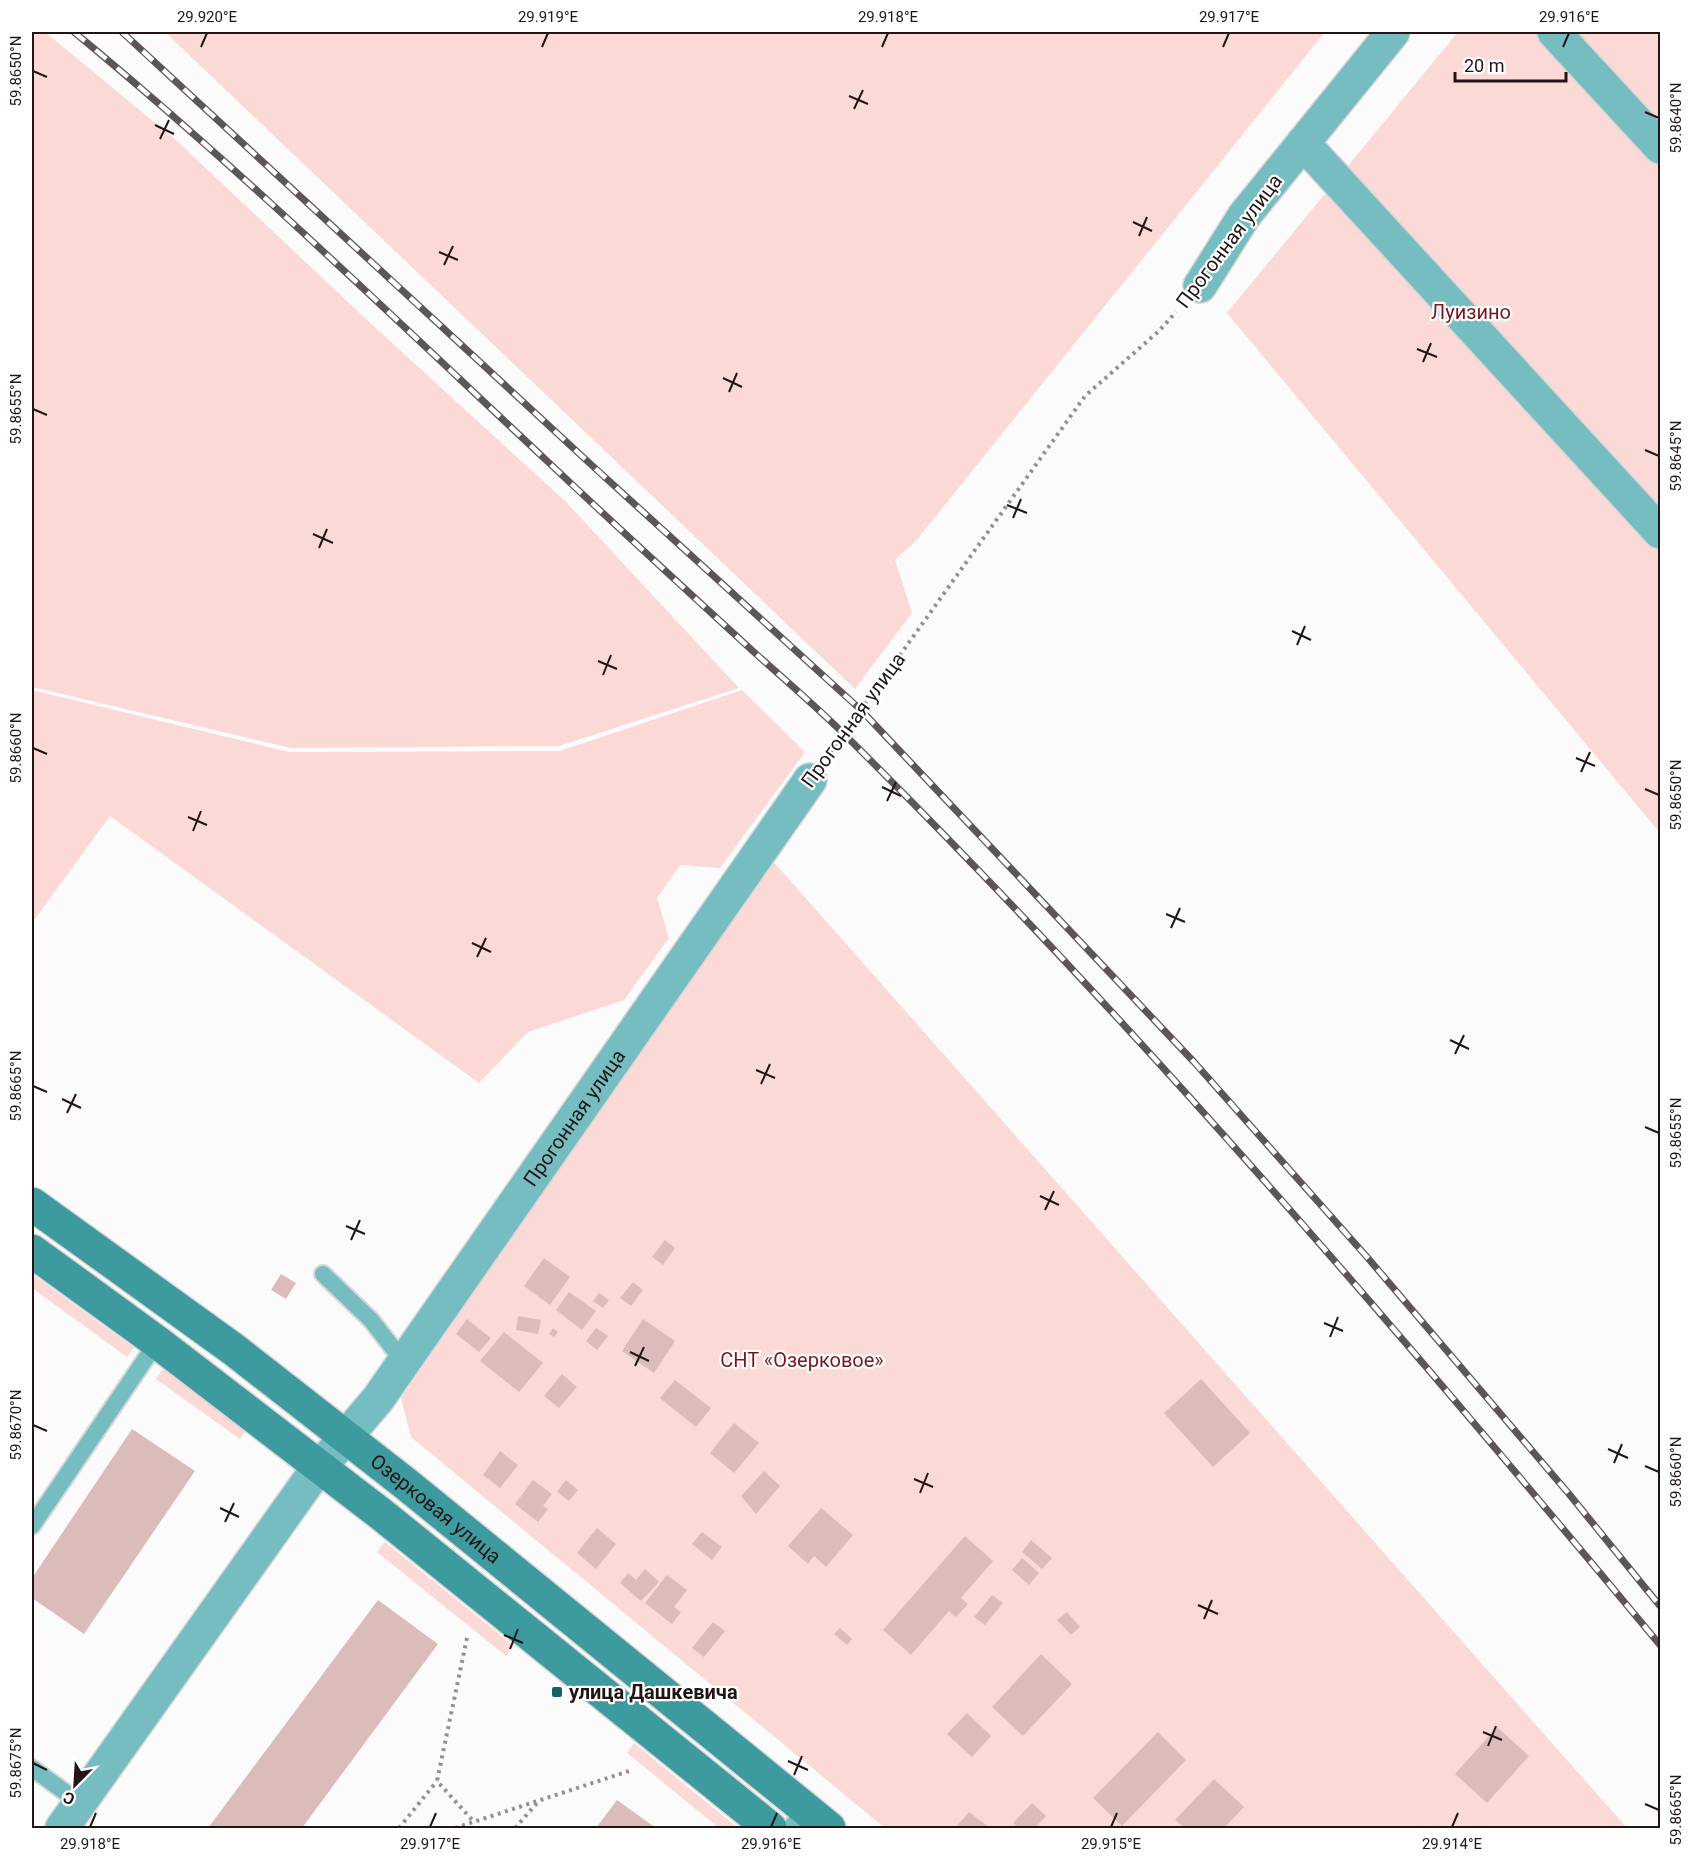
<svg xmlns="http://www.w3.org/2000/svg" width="1692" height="1860" font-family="Roboto,sans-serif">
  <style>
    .green { fill: #fad9d7 }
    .building { fill: #dcbcba }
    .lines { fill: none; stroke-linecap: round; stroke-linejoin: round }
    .lane-casing { stroke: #d8d6d6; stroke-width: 20 }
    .street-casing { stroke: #d8d6d6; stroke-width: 36 }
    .secondary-casing { stroke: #d8d6d6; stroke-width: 36 }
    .path { stroke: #959090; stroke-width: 4; stroke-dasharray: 3 4.5; stroke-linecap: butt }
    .lane { stroke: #76bdc1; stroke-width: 16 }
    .street { stroke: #76bdc1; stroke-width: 33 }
    .secondary { stroke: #3d9a9f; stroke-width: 33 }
    .rail-casing { stroke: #5e5656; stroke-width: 7 }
    .rail { stroke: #fff; stroke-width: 4.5; stroke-dasharray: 14; stroke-linecap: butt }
    .ticks { fill: none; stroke: #211615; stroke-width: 2 }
    .poi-dot { fill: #136367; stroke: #fff; stroke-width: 2 }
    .labels { text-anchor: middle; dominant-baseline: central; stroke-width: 4.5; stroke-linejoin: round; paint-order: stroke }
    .street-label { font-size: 20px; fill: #211615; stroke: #fff }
    .park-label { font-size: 20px; fill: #76171f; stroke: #fff }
    .poi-label { font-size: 20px; font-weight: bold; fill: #211615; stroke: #fff; text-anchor: start }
    .neatline { fill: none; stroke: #211615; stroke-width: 2 }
    .ticks-label { font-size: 15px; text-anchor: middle; fill: #211615 }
  </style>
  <rect width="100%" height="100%" fill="#fbfbfb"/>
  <path class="green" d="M32 32H45L176 140 367 320 565 501 739 688 559 746 291 748 32 687Z
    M165 32H1325L916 541 895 560 912 613 855 689Z
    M1458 32H1660V833L1227 313Z
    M32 690 289 752 560 751 742 690 805 752 720 868 680 865 657 898 669 938 624 1000 528 1032 479 1083 110 816 32 923Z
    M772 860 1627 1828H885L411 1437 401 1398Z
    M32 1274 134 1348 127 1357 32 1288Z
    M163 1369 247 1429 240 1439 156 1379Z
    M385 1542 514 1646 506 1656 377 1552Z
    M634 1743 738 1828H719L627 1753Z"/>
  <path class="building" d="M665 1240 675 1248 663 1265 652 1257Z
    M544 1258 570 1277 550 1305 524 1286Z
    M281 1274 296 1283 286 1299 271 1290Z
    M633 1282 643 1290 631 1306 620 1298Z
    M569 1292 596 1311 582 1330 556 1310Z
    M599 1293 609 1300 603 1308 593 1301Z
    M518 1316 541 1320 538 1334 516 1330Z
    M467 1319 491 1338 479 1352 456 1334Z
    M643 1319 675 1341 654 1373 622 1351Z
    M553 1328 558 1332 554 1337 549 1334Z
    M596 1328 608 1336 597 1350 586 1341Z
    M504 1332 543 1363 519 1392 480 1361Z
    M562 1374 577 1387 559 1408 544 1396Z
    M1201 1379 1250 1433 1213 1467 1164 1413Z
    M675 1380 711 1408 696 1427 660 1398Z
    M734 1423 759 1443 734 1473 710 1453Z
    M132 1429 195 1471 84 1634 32 1598V1578Z
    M500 1451 518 1465 500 1488 483 1475Z
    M764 1471 780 1486 756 1514 741 1496Z
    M533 1480 552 1494 543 1506 548 1509 538 1522 515 1504Z
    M566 1480 578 1490 569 1501 557 1492Z
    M821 1508 853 1535 826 1567 814 1556 808 1564 788 1546Z
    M597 1528 616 1544 596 1569 577 1553Z
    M702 1532 722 1547 712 1560 692 1544Z
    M965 1536 993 1561 961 1598 968 1604 956 1617 949 1611 911 1655 883 1630Z
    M1031 1540 1052 1558 1042 1569 1022 1552Z
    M1022 1558 1039 1573 1029 1585 1012 1570Z
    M645 1569 659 1582 641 1601 620 1583 628 1573 636 1580Z
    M667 1575 687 1590 674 1607 681 1612 672 1624 645 1603Z
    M992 1595 1003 1603 985 1625 974 1617Z
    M378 1600 438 1644 302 1828H208Z
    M1067 1612 1080 1627 1071 1635 1057 1620Z
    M713 1622 725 1631 704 1657 692 1648Z
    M840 1628 852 1639 847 1645 834 1634Z
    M1041 1654 1072 1684 1023 1736 992 1707Z
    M967 1713 991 1736 972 1757 947 1734Z
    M1497 1727 1529 1756 1487 1803 1455 1774Z
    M1158 1732 1186 1760 1122 1826 1093 1798Z
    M1214 1779 1244 1807 1224 1828H1185L1175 1820Z
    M617 1800 656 1828H596Z
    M1032 1803 1046 1816 1035 1828H1018L1013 1823Z
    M969 1812 990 1828H955Z"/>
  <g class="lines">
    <g class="lane-casing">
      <path id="lane" d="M323 1274 371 1320 403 1361
        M32 1526 157 1342
        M32 1768 80 1803
        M790 1828 806 1810"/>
    </g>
    <g class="street-casing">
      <g id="street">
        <path d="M1554 32 1660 147"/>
        <path d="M1303 143 1660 532"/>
        <path d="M1200 286 1244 216 1393 32"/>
        <path id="s1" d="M62 1828 310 1479 378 1399 810 780"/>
      </g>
    </g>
    <g class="secondary-casing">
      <g id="secondary">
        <path id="s2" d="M32 1204 233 1349 406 1484 829 1828"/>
        <path d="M32 1251 157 1342 381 1514 770 1828"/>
      </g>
    </g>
    <path class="path" d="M830 753 1085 396 1159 331 1176 312
      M467 1638 437 1781 474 1822
      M399 1828 437 1781
      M455 1828 629 1771
      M515 1828 538 1802"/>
    <use href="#lane" class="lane"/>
    <use href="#street" class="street"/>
    <use href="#secondary" class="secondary"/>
    <g class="rail-casing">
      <path id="rail" d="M74 32C238 167 391 315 546 460 615 525 685 589 755 653 786 681 818 708 848 738 1136 1023 1401 1333 1660 1645
        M122 32 597 470 861 710 1194 1062 1367 1257 1569 1494 1660 1606"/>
    </g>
    <use href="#rail" class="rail"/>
  </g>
  <path class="ticks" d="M201 47 207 33M542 47 548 33M882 47 888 33M1223 47 1229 33M1563 47 1569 33M33 71 47 77M849 96 868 104M854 109 863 90M1645 112 1659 118M155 125 174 134M160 139 169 120M1133 222 1152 231M1139 236 1147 217M439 252 458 260M444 265 453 246M1417 349 1437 357M1423 362 1431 343M723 378 742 387M729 392 737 373M33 409 47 415M1645 450 1659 456M1007 505 1027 513M1013 518 1021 499M313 534 333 543M319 548 327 529M1292 631 1311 640M1297 645 1305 626M598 661 617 669M603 675 611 655M33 748 47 754M1576 758 1595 766M1581 772 1590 752M882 787 901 796M1645 789 1659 795M887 801 896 782M188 817 207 825M193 831 201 811M1166 914 1185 922M1171 928 1180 908M472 943 491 952M477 957 486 938M1450 1040 1469 1049M1455 1054 1464 1035M756 1070 775 1078M761 1084 770 1064M33 1086 47 1092M62 1099 81 1108M67 1113 76 1094M1645 1127 1659 1133M1040 1196 1059 1205M1045 1210 1054 1191M346 1226 365 1234M351 1240 360 1220M1324 1323 1343 1331M1330 1337 1338 1317M630 1352 649 1361M635 1366 644 1347M33 1425 47 1431M1608 1449 1628 1458M1614 1463 1622 1444M1645 1466 1659 1472M914 1479 933 1487M920 1493 928 1473M220 1508 239 1517M225 1522 234 1503M1198 1605 1218 1614M1204 1619 1212 1600M504 1635 523 1643M510 1649 518 1629M1483 1732 1502 1740M1488 1746 1496 1726M788 1761 808 1770M33 1763 47 1770M794 1775 802 1756M1645 1804 1659 1810M90 1827 96 1813M430 1827 436 1813M771 1827 777 1813M1111 1827 1117 1813M1452 1827 1458 1813"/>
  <rect class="poi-dot" x="551" y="1686" width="12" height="12" rx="3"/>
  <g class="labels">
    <g class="street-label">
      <text transform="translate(1229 241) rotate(-53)">Прогонная улица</text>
      <text transform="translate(853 720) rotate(-54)">Прогонная улица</text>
      <text stroke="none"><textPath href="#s1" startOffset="876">Прогонная улица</textPath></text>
      <text stroke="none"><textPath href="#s2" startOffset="506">Озерковая улица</textPath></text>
    </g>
    <g class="park-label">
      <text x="1471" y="312">Луизино</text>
      <text x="802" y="1360">СНТ «Озерковое»</text>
    </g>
    <g class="poi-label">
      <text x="569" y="1692">улица Дашкевича</text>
    </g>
  </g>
  <rect width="1692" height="1860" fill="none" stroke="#ffffff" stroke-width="66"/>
  <g transform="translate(75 1785) rotate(204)" stroke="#ffffff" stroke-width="4.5" paint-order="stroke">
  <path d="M0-4.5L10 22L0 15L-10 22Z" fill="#211615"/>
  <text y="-9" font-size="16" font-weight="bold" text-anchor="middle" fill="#211615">С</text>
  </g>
  <path d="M1455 72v9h111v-9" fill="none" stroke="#211615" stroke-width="3"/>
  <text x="1464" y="72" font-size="18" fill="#211615" stroke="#ffffff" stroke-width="4.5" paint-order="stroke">20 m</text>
  <rect x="33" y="33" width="1626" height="1794" class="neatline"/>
  <g class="ticks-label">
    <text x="207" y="22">29.920°E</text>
    <text x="548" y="22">29.919°E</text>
    <text x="888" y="22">29.918°E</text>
    <text x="1229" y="22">29.917°E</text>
    <text x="1569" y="22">29.916°E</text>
    <text transform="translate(16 71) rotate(-90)" y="5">59.8650°N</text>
    <text transform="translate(1676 118) rotate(-90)" y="5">59.8640°N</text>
    <text transform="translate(16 409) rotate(-90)" y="5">59.8655°N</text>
    <text transform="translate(1676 456) rotate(-90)" y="5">59.8645°N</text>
    <text transform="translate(16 748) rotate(-90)" y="5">59.8660°N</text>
    <text transform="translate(1676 795) rotate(-90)" y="5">59.8650°N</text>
    <text transform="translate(16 1086) rotate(-90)" y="5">59.8665°N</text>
    <text transform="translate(1676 1133) rotate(-90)" y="5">59.8655°N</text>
    <text transform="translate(16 1425) rotate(-90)" y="5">59.8670°N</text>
    <text transform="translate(1676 1472) rotate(-90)" y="5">59.8660°N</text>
    <text transform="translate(16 1763) rotate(-90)" y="5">59.8675°N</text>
    <text transform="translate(1676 1810) rotate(-90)" y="5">59.8665°N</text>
    <text x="90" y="1849">29.918°E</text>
    <text x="430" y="1849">29.917°E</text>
    <text x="771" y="1849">29.916°E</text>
    <text x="1111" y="1849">29.915°E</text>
    <text x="1452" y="1849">29.914°E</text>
  </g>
</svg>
